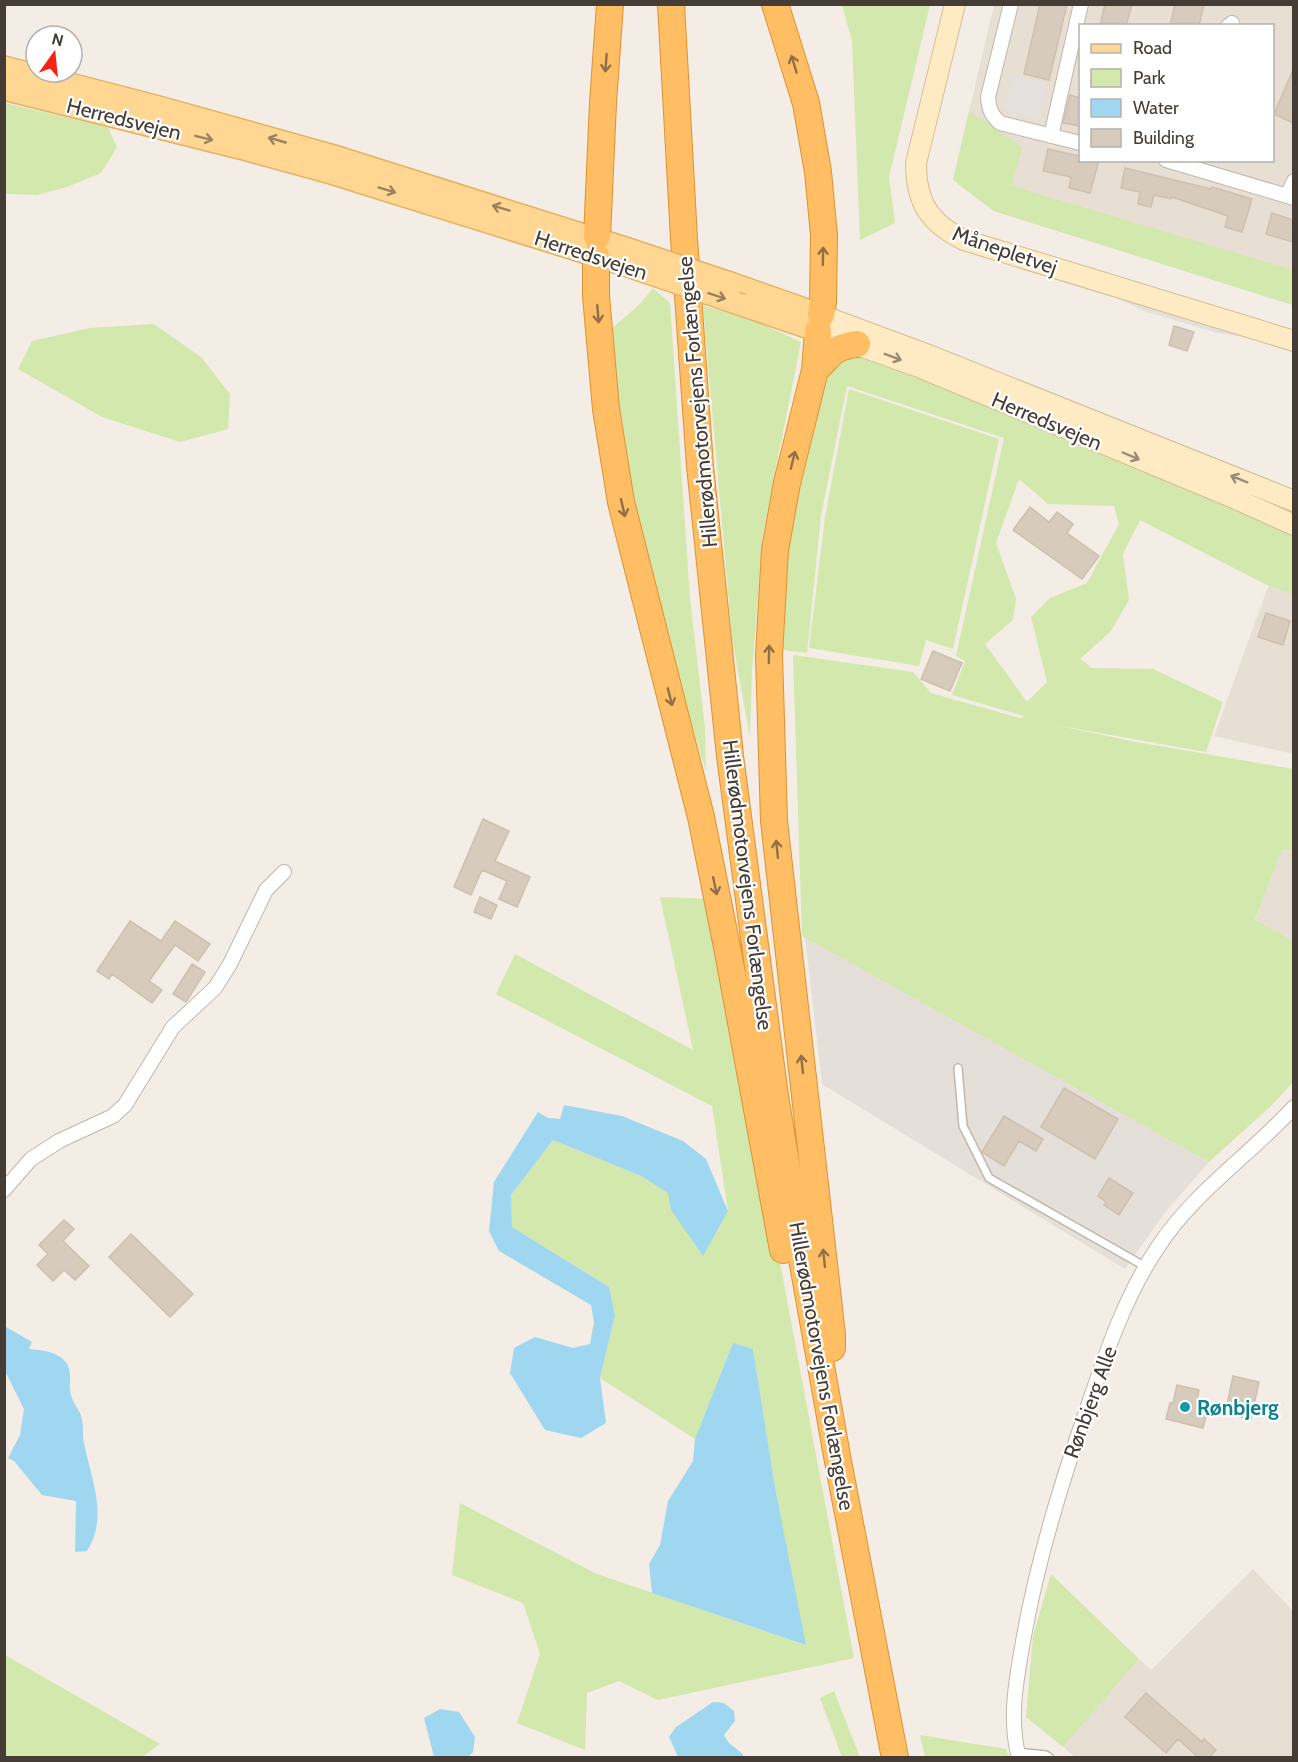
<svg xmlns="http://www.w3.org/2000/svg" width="1298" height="1762" font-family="Cabin,sans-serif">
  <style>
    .residential { fill: #e7dfd3; fill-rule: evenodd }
    .industrial { fill: #e5dfda }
    .green { fill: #d2e8ad; fill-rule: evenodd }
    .parking { fill: #e3e0dd }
    .water { fill: #a0d7f0 }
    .building { fill: #d7cbbd; stroke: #cfbfae; stroke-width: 1.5 }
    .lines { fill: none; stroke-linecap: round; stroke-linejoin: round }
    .lane-casing { stroke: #c1b7ab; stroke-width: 10 }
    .street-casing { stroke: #c1b7ab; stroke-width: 16 }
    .secondary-casing { stroke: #d3bd94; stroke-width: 22 }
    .primary-casing { stroke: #e4b261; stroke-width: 24 }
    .highway-casing { stroke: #de9133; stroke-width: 28 }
    .lane { stroke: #fff; stroke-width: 7 }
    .street { stroke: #fff; stroke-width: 14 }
    .secondary { stroke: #ffebc3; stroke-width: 20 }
    .primary { stroke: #ffd692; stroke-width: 21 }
    .highway { stroke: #ffbe64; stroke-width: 26 }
    .primary-bridge-casing { stroke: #e4b261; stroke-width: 24; stroke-linecap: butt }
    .primary-bridge { stroke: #ffd692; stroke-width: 21 }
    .oneway { stroke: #8f7148 }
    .oneway2 { stroke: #99825f }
    .oneway3 { stroke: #998b75 }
    .culture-dot { fill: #0f9aa8; stroke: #fff; stroke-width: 2 }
    .labels { text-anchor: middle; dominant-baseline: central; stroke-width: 4.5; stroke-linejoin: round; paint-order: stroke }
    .street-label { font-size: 21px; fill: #453d35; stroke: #fff }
    .culture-label { font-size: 21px; font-weight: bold; fill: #0d838f; stroke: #fff; text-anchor: start }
  </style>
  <rect width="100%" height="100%" fill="#f3ede5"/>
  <path class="residential" d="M994 5H1293V305L994 211 953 180ZM1080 26H1272V160H1080Z
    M1287 534 1294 537 1293 754 1214 736Z
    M1282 850 1293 851V941L1255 921Z
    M1253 1569 1293 1611V1757H1075L1063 1747 1139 1659 1151 1670Z"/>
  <path class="industrial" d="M805 937 1209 1162 1167 1210 1125 1269 822 1084Z"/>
  <path class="green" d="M842 5H930L889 177 895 223 860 240 852 41Z
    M5 103 108 127 117 147 101 173 67 187 37 195 5 194Z
    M969 111 1022 147 1012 186 1293 270V305L994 211 953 180Z
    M653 288 670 303 690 599 705 728 706 772 676 670 649 566 621 434 611 329 640 304Z
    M703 306 750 318 801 342 763 534 752 672 750 738 732 638Z
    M154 324 201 357 230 394 228 429 180 442 102 417 18 369 32 341 90 328Z
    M854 353 1022 415 1293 534V594L1265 584 1140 520 1123 554 1129 600 1111 631 1080 659 1092 668 1153 669 1223 702 1206 752 1055 725 1136 742 1293 769V851L1282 850 1255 920 1293 941V1082L1272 1105 1209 1162 802 936 793 655 913 672 931 693 1016 717 1023 718 1024 716 952 695 965 661 956 656 1004 438 847 386 821 516 807 653 776 649 788 532 826 377 835 362ZM1019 479 1048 504 1114 506 1119 524 1087 583 1050 598 1031 617 1047 682 1027 702 985 644 1013 620 1016 599 996 543Z
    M849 389 999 439 953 649 926 640 919 666 809 648 825 517Z
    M660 897 712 899 854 1658 658 1700 619 1681 587 1693 585 1750 517 1723 540 1654 523 1603 452 1575 460 1503 597 1574 805 1645 775 1487 753 1349 733 1344 695 1439 600 1378 615 1315 609 1287 512 1227 511 1195 553 1140 641 1176 669 1193 671 1210 703 1255 728 1211 712 1106 496 994 515 954 693 1050Z
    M1051 1574 1139 1659 1063 1747 1026 1717 1033 1636Z
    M5 1655 160 1744 142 1757H5Z
    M834 1691 860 1757H842L820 1698Z
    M920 1735 1006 1749 1009 1757H925Z"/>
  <path class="parking" d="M1012 75 1047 83 1038 119 1004 110Z
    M1099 289 1269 341 1217 333 1144 311Z"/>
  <path class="water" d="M564 1105 622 1116 683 1141 706 1159 728 1211 703 1256 671 1210 668 1193 641 1176 553 1140 511 1195 512 1227 609 1287 615 1315 600 1378 606 1423 581 1438 545 1430 510 1373 514 1348 535 1337 573 1348 590 1344 594 1322 591 1305 499 1251 489 1231 494 1182 538 1112 548 1118 560 1119Z
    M6 1327 32 1342 29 1349C40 1350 55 1351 64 1360 74 1371 68 1383 71 1395 73 1404 81 1411 82 1420 84 1428 82 1436 84 1443 91 1479 109 1517 87 1551L75 1552 76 1501 42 1495 14 1461 8 1458 20 1435 24 1409 5 1371 4 1329Z
    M733 1343 753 1349 775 1487 806 1645 652 1593 649 1564 660 1545 668 1501 693 1461 695 1439Z
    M713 1702 724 1703 734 1711 735 1721 724 1735 729 1743 743 1754V1757H678L669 1737 676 1727Z
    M440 1709 459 1712 475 1737 473 1752 468 1757H434L424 1718Z"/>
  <path class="building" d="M1040 4H1067L1049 80 1024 74Z
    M1105 4H1132L1126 26H1100Z
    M1175 4H1204L1199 26H1170Z
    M1293 70V123L1274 114Z
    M1070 95 1080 98V126L1063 123Z
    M1048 149 1080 156V160H1099L1090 193 1069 188 1071 177 1043 171Z
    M1125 168 1211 189 1212 187 1252 199 1242 232 1225 227 1228 216 1172 197 1171 199 1154 195 1151 207 1138 204 1140 192 1121 188Z
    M1272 213 1293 220V242L1266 234Z
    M1174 326 1194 332 1187 351 1169 345Z
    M1030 507 1049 522 1057 512 1073 524 1067 533 1099 556 1082 579 1013 530Z
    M1266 613 1290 621 1283 645 1258 637Z
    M933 651 962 663 950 691 921 679Z
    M483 819 509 831 495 861 530 877 517 907 499 899 507 881 482 870 471 895 454 887Z
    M480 897 497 905 491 919 474 912Z
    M130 921 161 941 175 921 210 944 198 961 175 945 149 981 162 990 152 1003 112 974 109 979 97 971Z
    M192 964 205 972 186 1002 173 994Z
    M1064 1088 1118 1119 1095 1159 1041 1127Z
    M1004 1116 1043 1139 1036 1151 1019 1141 1004 1166 982 1152Z
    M1109 1178 1133 1193 1119 1215 1104 1205 1106 1202 1098 1196Z
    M64 1220 74 1229 63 1241 89 1266 75 1280 64 1270 53 1281 37 1265 48 1254 39 1245Z
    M131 1234 193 1294 170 1317 109 1257Z
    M1233 1376 1259 1382 1251 1419 1225 1414Z
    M1177 1385 1199 1390 1196 1406 1208 1408 1203 1428 1166 1419 1170 1403H1173Z
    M1146 1693 1202 1742 1204 1739 1216 1750 1209 1758H1199L1178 1739 1166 1753 1125 1717Z"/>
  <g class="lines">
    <g class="lane-casing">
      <path id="lane" d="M958 1068 963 1126 989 1178 1146 1267
        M1017 1752 1046 1755 1050 1758"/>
    </g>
    <g class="street-casing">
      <path id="street" d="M1011 4 988 97C989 109 991 115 1000 123L1080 143
        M1228 26 1232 23
        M1051 136 1081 4
        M1166 160 1294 198
        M1287 196 1294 181
        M4 1190 31 1159 59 1141 113 1116 125 1105 173 1027 215 988 230 964 266 890 284 872
        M1019 1758C1008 1718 1017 1676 1024 1636 1038 1558 1061 1483 1087 1409 1106 1353 1125 1296 1158 1247 1194 1192 1250 1155 1294 1107"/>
    </g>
    <g class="secondary-casing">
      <path id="secondary" d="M955 4 916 163C916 202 929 223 964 240L1294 341
        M821 315 926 354 1294 501
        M818 331 919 367 1234 498 1294 525"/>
    </g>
    <g class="primary-casing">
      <path id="primary" d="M4 67 155 106 334 156 625 248
        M4 89 240 148 331 173 622 264
        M733 284 821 315 818 331 742 305"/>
    </g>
    <g class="highway-casing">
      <path id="highway" d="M671 4 684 239 700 466 730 756 775 1096 798 1236 837 1456 895 1758
        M775 4 806 103 818 172 824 235 823 302 821 315
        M597 237 603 103 610 4
        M596 256V296L606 409 621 502 701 817 728 952 783 1250
        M818 331 815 370 787 483 775 550 769 655 774 821 832 1335V1348
        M815 370C833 354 830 348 857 344"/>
    </g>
    <use href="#lane" class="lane"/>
    <use href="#street" class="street"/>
    <use href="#secondary" class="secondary"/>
    <use href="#primary" class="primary"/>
    <use href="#highway" class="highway"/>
    <g class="primary-bridge-casing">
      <path id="primary-bridge" d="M625 248 733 284
        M622 264 742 305"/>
    </g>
    <use href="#primary-bridge" class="primary-bridge"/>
  </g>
  <defs><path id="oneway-shaft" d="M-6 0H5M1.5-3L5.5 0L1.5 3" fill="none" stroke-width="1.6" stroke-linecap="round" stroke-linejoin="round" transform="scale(1.5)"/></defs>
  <g class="oneway">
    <use href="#oneway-shaft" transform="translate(606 63) rotate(94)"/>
    <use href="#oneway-shaft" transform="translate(794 64) rotate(-107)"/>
    <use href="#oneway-shaft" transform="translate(823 256) rotate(-89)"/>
    <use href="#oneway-shaft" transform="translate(598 314) rotate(85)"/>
    <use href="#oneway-shaft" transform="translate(793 460) rotate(-76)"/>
    <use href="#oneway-shaft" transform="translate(623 508) rotate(77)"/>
    <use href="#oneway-shaft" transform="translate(769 654) rotate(-89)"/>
    <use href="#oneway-shaft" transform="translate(670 697) rotate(76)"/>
    <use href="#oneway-shaft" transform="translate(777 849) rotate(-96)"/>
    <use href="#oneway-shaft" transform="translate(715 886) rotate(78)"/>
    <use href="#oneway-shaft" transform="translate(802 1064) rotate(-96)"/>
    <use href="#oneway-shaft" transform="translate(824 1258) rotate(-96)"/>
  </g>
  <g class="oneway2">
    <use href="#oneway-shaft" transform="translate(204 138) rotate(14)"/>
    <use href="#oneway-shaft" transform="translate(277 140) rotate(-164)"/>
    <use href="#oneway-shaft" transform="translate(387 190) rotate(17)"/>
    <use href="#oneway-shaft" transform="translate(501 208) rotate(-163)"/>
    <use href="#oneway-shaft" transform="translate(717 296) rotate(19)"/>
  </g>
  <g class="oneway3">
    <use href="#oneway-shaft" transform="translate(893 357) rotate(20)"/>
    <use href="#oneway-shaft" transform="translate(1131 456) rotate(23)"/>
    <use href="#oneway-shaft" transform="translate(1239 479) rotate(-158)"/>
  </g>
  <circle class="culture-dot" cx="1185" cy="1407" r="6"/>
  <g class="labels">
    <g class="street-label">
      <text transform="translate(124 119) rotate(14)">Herredsvejen</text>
      <text transform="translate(1005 250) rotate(19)">Månepletvej</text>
      <text transform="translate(591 255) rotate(18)">Herredsvejen</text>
      <text transform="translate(697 402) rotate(-95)">Hillerødmotorvejens Forlængelse</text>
      <text transform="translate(1047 421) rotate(23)">Herredsvejen</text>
      <text transform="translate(748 885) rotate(83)">Hillerødmotorvejens Forlængelse</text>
      <text transform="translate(822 1366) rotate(80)">Hillerødmotorvejens Forlængelse</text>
      <text transform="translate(1090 1402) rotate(-70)">Rønbjerg Alle</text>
    </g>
    <g class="culture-label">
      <text x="1197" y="1407">Rønbjerg</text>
    </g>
  </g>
  <rect width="1298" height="1762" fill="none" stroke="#453d35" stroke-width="12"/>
  <rect x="1079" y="24" width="195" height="138" fill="#ffffff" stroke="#b5b1ae" stroke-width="1.5"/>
  <rect x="1091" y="44" width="30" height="9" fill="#ffd692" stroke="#b5b1ae" stroke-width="1.5"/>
  <text x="1133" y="54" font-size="18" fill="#453d35">Road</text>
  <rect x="1091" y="69" width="30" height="18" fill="#d2e8ad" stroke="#b5b1ae" stroke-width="1.5"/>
  <text x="1133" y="84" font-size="18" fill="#453d35">Park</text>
  <rect x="1091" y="99" width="30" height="18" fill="#a0d7f0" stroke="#b5b1ae" stroke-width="1.5"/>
  <text x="1133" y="114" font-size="18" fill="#453d35">Water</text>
  <rect x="1091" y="129" width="30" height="18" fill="#d7cbbd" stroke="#b5b1ae" stroke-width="1.5"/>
  <text x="1133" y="144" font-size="18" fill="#453d35">Building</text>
  <g transform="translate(54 54) rotate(15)"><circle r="28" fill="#ffffff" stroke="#b5b1ae" stroke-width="1.5"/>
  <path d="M0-4.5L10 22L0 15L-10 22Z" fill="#fb2213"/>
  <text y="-9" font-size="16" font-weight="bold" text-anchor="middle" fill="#453d35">N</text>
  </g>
</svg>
